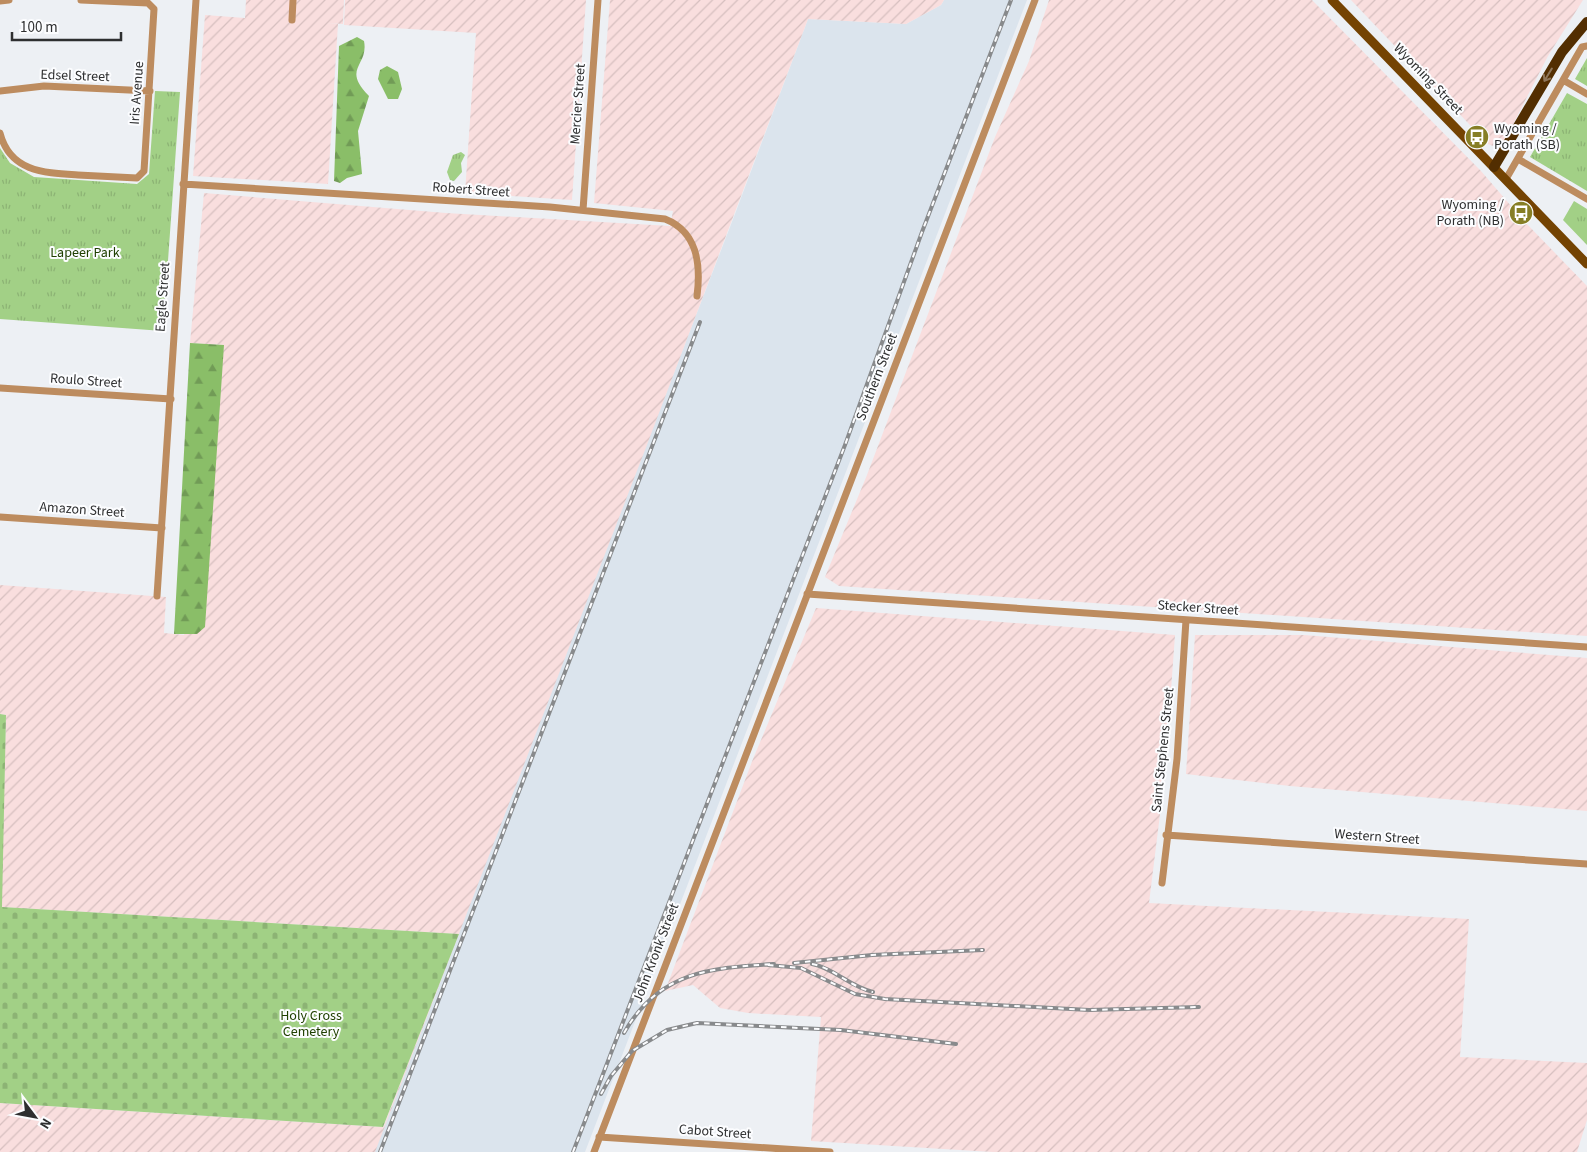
<svg xmlns="http://www.w3.org/2000/svg" width="1587" height="1152" font-family="'Source Sans 3',sans-serif">
  <style>
    .built { fill: #dbe4ed }
    .industrial { fill: url(#industrial-furrows) }
    .grass { fill: url(#grass-tufts) }
    .forest { fill: url(#forest-firs) }
    .cemetery { fill: url(#cemetery-stones) }
    .lines { fill: none; stroke-linecap: round; stroke-linejoin: round }
    .minor { stroke: #bd8c5f; stroke-width: 7 }
    .major { stroke: #744302; stroke-width: 9 }
    .highway { stroke: #522e01; stroke-width: 10 }
    .rail-casing { stroke: #888a8c; stroke-width: 4 }
    .rail { stroke: #fcfdff; stroke-width: 2; stroke-dasharray: 5.5; stroke-linecap: butt }
    .oneway { stroke: #8e765a }
    .labels { text-anchor: middle; dominant-baseline: central; stroke-width: 4; stroke-linejoin: round; paint-order: stroke }
    .street-label { font-size: 14px; fill: #2e2f30; stroke: #fcfdff }
    .poi-label { font-size: 14px; fill: #2e2f30; stroke: #fcfdff; text-anchor: start }
    .park-label { font-size: 14px; fill: #204001; stroke: #fcfdff }
  </style>
  <defs>
    <pattern id="industrial-furrows" width="10" height="10" patternUnits="userSpaceOnUse" patternTransform="scale(1.25)"><rect width="10" height="10" fill="#f9dede"/><path d="M-1 1l2-2M0 10L10 0M9 11l2-2" fill="none" stroke="#d6bfbf"/></pattern>
    <pattern id="grass-tufts" width="24" height="20" patternUnits="userSpaceOnUse" patternTransform="scale(1.25)"><rect width="24" height="20" fill="#a2d086"/><path d="M3 7l-1-3M5 7V3M7 7l1-3M15 17l-1-3M17 17v-4M19 17l1-3" fill="none" stroke="#8cb374"/></pattern>
    <pattern id="forest-firs" width="22" height="20" patternUnits="userSpaceOnUse" patternTransform="scale(1.25)"><rect width="22" height="20" fill="#8abe68"/><path d="M5 1l3.5 6h-7zM16 11l3.5 6h-7z" fill="#719b56"/></pattern>
    <pattern id="cemetery-stones" width="16" height="16" patternUnits="userSpaceOnUse" patternTransform="scale(1.25)"><rect width="16" height="16" fill="#a2d086"/><path d="M2 7V4a2 2 0 0 1 4 0v3zM10 15v-3a2 2 0 0 1 4 0v3z" fill="#8cb374"/></pattern>
  </defs>
  <rect width="100%" height="100%" fill="#edf0f4"/>
  <path class="built" d="M944 0H1027L585 1152H374L735 214 808 19 906 24 941 5Z"/>
  <path class="industrial" d="M246 0H344L343 24 326 23 338 24 328 184 193 176 205 15 245 18Z
    M345 0H586L572 200 465 193 476 33 344 25Z
    M610 0H944L941 5 906 24 808 19 645 450 375 1152H0V1103L383 1127 382 1131 458 934 1 907 6 715 0 714V585L166 597 164 633 184 635 224 345 190 343 204 193 446 213 670 226 673 211 594 203Z
    M1049 0H1312L1481 171 1524 221 1587 286V636L839 586 825 577 867 475 995 137 1029 61Z
    M1351 0H1583L1548 56 1506 138 1499 144 1493 146 1488 144Z
    M816 608 1175 635 1165 774 1149 903 1469 919 1460 1057 1587 1063V1120L1577 1152H993L811 1141 821 1017 748 1013 720 1008 693 985 665 991 753 759Z
    M1195 635H1304L1587 658V811L1290 786 1186 774Z"/>
  <path class="grass" d="M1587 58V86L1575 79Z
    M155 91 180 92 163 331 0 319V148L10 163 34 177 137 184 149 174Z
    M1567 93 1587 104V191L1530 157Z
    M461 152 465 155 461 163 462 172 454 181 450 180 447 172 453 155Z
    M1574 201 1587 209V245L1563 220Z"/>
  <path class="forest" d="M357 37 364 41C369 66 341 68 369 96L358 131 362 174 347 178 340 183 334 181 339 46Z
    M387 66 398 72 402 89 398 99H388L378 79 380 70Z
    M190 343 224 345 205 627 197 634H174Z"/>
  <path class="cemetery" d="M0 714 6 715 2 907 459 934 383 1127 0 1103Z"/>
  <g class="lines">
    <path class="minor" d="M0 1 9 0
      M292 20 293 0
      M1563 80 1587 94
      M0 91 44 86 150 91
      M0 133C10 172 45 173 78 175 98 176 117 177 137 178L144 171 154 9 148 3 81 0
      M1518 159 1587 199
      M1506 179 1582 47 1587 46
      M183 184 550 207 665 219C698 232 701 265 697 296
      M583 210 598 0
      M0 388 171 399
      M0 517 162 528
      M807 594 1587 647
      M157 596 196 0
      M1166 835 1587 864
      M1162 883 1177 759 1186 620
      M599 1137 830 1152
      M594 1152 1035 0"/>
    <path class="major" d="M1332 0 1587 264"/>
    <path class="highway" d="M1494 167 1562 52 1587 22"/>
    <g class="rail-casing">
      <path id="rail" d="M794 963 872 955 983 950
        M812 964C834 968 850 987 873 992
        M768 965 801 968 855 994 885 999 1089 1010 1199 1007
        M624 1033C659 971 710 968 774 964
        M601 1094 611 1076 632 1051 667 1030 697 1023 841 1030 956 1044
        M380 1152 700 322
        M573 1152 845 445 922 232 1011 0"/>
    </g>
    <use href="#rail" class="rail"/>
  </g>
  <defs><path id="oneway-shaft" d="M-6 0H5M1.5-3L5.5 0L1.5 3" fill="none" stroke-width="1.6" stroke-linecap="round" stroke-linejoin="round" transform="scale(1.25)"/></defs>
  <use class="oneway" href="#oneway-shaft" transform="translate(1548 75) rotate(121)"/>
  <defs>
    <g id="bus-disc" transform="scale(1.25)"><circle r="9.5" fill="#867e25" stroke="#fcfdff"/><path d="M-5-6H5V4H4V6H2V4H-2V6H-4V4H-5ZM-3.5-4V0h7V-4ZM-3.5 1.2v1.5H-2V1.2ZM2 1.2v1.5H3.5V1.2Z" fill="#fff"/></g>
  </defs>
  <g fill-rule="evenodd">
    <use href="#bus-disc" x="1477" y="137"/>
    <use href="#bus-disc" x="1521" y="213"/>
  </g>
  <g class="labels">
    <g class="street-label">
      <text transform="translate(75 76) rotate(2)">Edsel Street</text>
      <text transform="translate(1428 79) rotate(46)">Wyoming Street</text>
      <text transform="translate(137 93) rotate(-86)">Iris Avenue</text>
      <text transform="translate(578 104) rotate(-86)">Mercier Street</text>
      <text transform="translate(471 190) rotate(4)">Robert Street</text>
      <text transform="translate(163 297) rotate(-86)">Eagle Street</text>
      <text transform="translate(877 377) rotate(-69)">Southern Street</text>
      <text transform="translate(86 381) rotate(4)">Roulo Street</text>
      <text transform="translate(82 510) rotate(4)">Amazon Street</text>
      <text transform="translate(1198 608) rotate(4)">Stecker Street</text>
      <text transform="translate(1163 750) rotate(-84)">Saint Stephens Street</text>
      <text transform="translate(1377 837) rotate(4)">Western Street</text>
      <text transform="translate(656 953) rotate(-69)">John Kronk Street</text>
      <text transform="translate(715 1132) rotate(4)">Cabot Street</text>
    </g>
    <g class="poi-label">
      <text x="1494" y="129">Wyoming /<tspan x="1494" dy="16">Porath (SB)</tspan></text>
      <text x="1504" y="205" text-anchor="end">Wyoming /<tspan x="1504" dy="16">Porath (NB)</tspan></text>
    </g>
    <g class="park-label">
      <text x="85" y="253">Lapeer Park</text>
      <text x="311" y="1016">Holy Cross<tspan x="311" dy="16">Cemetery</tspan></text>
    </g>
  </g>
  <g transform="translate(35 1117) rotate(122)" stroke="#fcfdff" stroke-width="4" paint-order="stroke">
  <path d="M0-4L9 19L0 12L-9 19Z" fill="#2e2f30"/>
  <text y="-8" font-size="14" font-weight="bold" text-anchor="middle" fill="#2e2f30">N</text>
  </g>
  <path d="M12 32v8h109v-8" fill="none" stroke="#2e2f30" stroke-width="2.5"/>
  <text x="20" y="32" font-size="15" fill="#2e2f30" stroke="#fcfdff" stroke-width="4" paint-order="stroke">100 m</text>
</svg>
